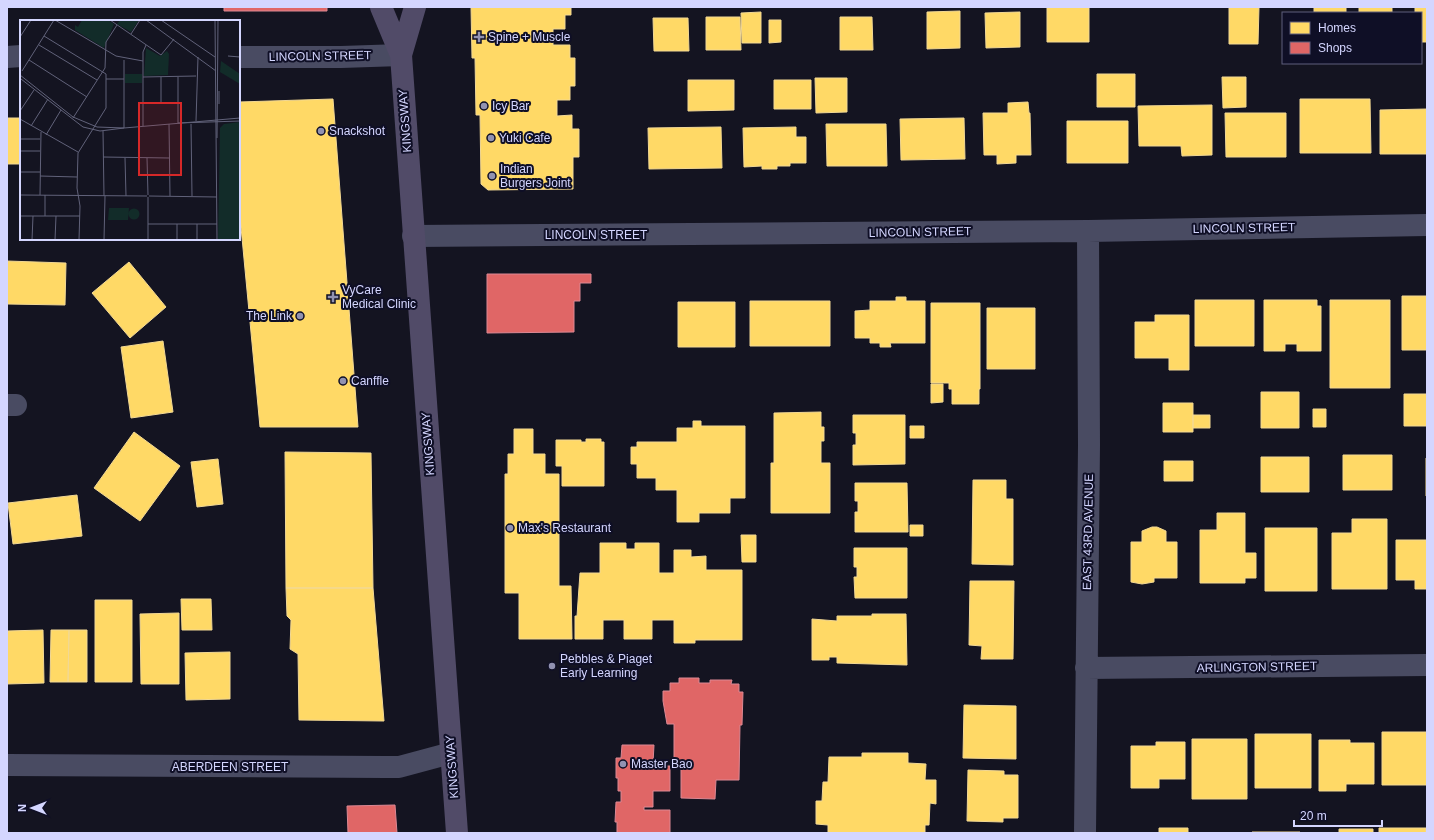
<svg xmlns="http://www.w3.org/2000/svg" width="1434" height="840" font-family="Arial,sans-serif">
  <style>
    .homes { fill: #ffd966; stroke: #f2d894 }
    .shops { fill: #e06666; stroke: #dc8894 }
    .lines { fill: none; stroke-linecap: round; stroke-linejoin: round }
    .minor { stroke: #494b62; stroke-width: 22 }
    .primary { stroke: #514b68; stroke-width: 22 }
    .poi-dot { fill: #9192b1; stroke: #0f0f26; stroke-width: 1.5 }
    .labels { text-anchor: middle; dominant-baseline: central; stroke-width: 4; stroke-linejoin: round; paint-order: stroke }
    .poi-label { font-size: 12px; fill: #d4d6ff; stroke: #0f0f26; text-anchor: start }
    .street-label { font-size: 12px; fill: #d4d6ff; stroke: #0f0f26 }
    .inset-road { fill: none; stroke: #61627a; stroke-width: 1 }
    .view { fill: #d62828; fill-opacity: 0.15; stroke: #d62828; stroke-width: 2 }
    .inset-edge { fill: none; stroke: #d4d6ff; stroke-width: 2 }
  </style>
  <rect width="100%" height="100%" fill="#141421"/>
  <path class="homes" d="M471 7H571V15H565V29H553V45H570V58H575V86H570V100H557V116L572 115V129H579V157H573V189L488 190 481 184 480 115H476L475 58H472Z
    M1047 7H1089V42H1047Z
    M1229 7H1259L1258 44H1229Z
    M1314 7H1346V13H1314Z
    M1359 7H1392V13H1359Z
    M1415 7H1427V42H1421V13H1415Z
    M960 11V48L927 49V12Z
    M761 12V43H742L741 13Z
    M1020 12V47L986 48 985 13Z
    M706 17H740L741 50H706Z
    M840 17H872L873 50H840Z
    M653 18H688L689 51H654Z
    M769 20H781V42L769 43Z
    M1097 74H1135V107H1097Z
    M1222 77H1246V107L1223 108Z
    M815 78H847V112L816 113Z
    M688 80H734V110L688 111Z
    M774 80H811V109H774Z
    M333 99 358 427H260L239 206V102Z
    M1300 99H1370L1371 153H1300Z
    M1028 102 1029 113H1030L1031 155H1016V163L997 164V155H984L983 113H1008V103Z
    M1212 105V155L1182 156 1181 146H1139L1138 106Z
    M1427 109V154H1380V110Z
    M1225 113H1286V157H1226Z
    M7 118H21V164H7Z
    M964 118 965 159 901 160 900 119Z
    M1067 121H1128V163H1067Z
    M826 124H886L887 166H827Z
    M721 127 722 168 649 169 648 128Z
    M796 127V137H806V163H790V166H777V169H762V166L744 167 743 128Z
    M7 261 66 263 65 305 7 304Z
    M129 262 166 307 130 338 92 293Z
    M1402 296H1427V350H1402Z
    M896 297H906V301H925V343H890L891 347H880V343H870V338H855V311L870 310V301H896Z
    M1195 300H1254V346H1195Z
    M1264 300H1317V306H1321V351H1297V344H1285V351H1264Z
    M1330 300H1390V388H1330Z
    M750 301H830V346H750Z
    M678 302H735V347H678Z
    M931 303H980V389H979V404H952V389H949V383H931Z
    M987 308H1035V369H987Z
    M1155 315H1189V370H1169V358H1135V322H1155Z
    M163 341 173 412 131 418 121 347Z
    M931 384H943V402L931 403Z
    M1261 392H1299V428H1261Z
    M1404 394H1427V426H1404Z
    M1163 403H1193V432H1163Z
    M1313 409H1326V427H1313Z
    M821 412V427H824V441H821V463H830V513H771V463H774V413Z
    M853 415H905V464L853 465V445H856V433H853Z
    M1193 415H1210V428H1193Z
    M693 421H701V426H745V498H730V513H699V522H677V490H656V478H637V464H631V447H637V442H677V428H693Z
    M910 426H924V438H910Z
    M514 429H533V454H545V474H559V586H571L572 639H519V593H505V474H508V454H514Z
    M134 432 180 466 140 521 94 488Z
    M586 439H601V442H604V486H562V466H556V440H581V442H586Z
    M285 452 371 453 373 588H286Z
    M1343 455H1392V490H1343Z
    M1261 457H1309V492H1261Z
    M1426 458H1427V496H1426Z
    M218 459 223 504 197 507 191 462Z
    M1164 461H1193V481H1164Z
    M973 480H1006V499H1013V565L972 564Z
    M855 483H907L908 532H855V512H858V501H855Z
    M77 495 82 536 13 544 8 503Z
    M1217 513H1245V553H1256V578H1245V583H1200V530H1217Z
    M1352 519H1387V589H1332V533H1352Z
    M910 525H923V536H910Z
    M1152 527H1157L1166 531V542H1177V578H1154V582L1142 584 1131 582V542H1142V531Z
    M1265 528H1317V591H1265Z
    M741 535H756V562H742Z
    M1396 540H1427V589H1415V580H1396Z
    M600 543H626V549H635V543H659V573H674V550H691V557L706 556V570H742V640H695V643H674V620H652V639H624V620H603V639H575V616H577L580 573H600Z
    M854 548H907V598H855L854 577H857V567H854Z
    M970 581H1014L1013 659H981L982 646 969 645Z
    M286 588H373L384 721 299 720 298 654 290 649 291 620 287 616Z
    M181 599H211L212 630H182Z
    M95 600H132V682H95Z
    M179 613V684H141L140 614Z
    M872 614H906L907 665 837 663V657H829V660H812V619L837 621V616H872Z
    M43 630 44 683 7 684V631Z
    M51 630H69L68 682H50Z
    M69 630H87V682H68Z
    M230 652V699L186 700 185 653Z
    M964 705 1016 706V759L963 758Z
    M1382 732H1427V785H1382Z
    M1255 734H1311V788H1255Z
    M1192 739H1247V799H1192Z
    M1319 740H1350V743H1374V784H1346V791H1319Z
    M1156 742H1185V779H1159V788H1131V746H1156Z
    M862 753H908V763L926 764 925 780H936V804L930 803 929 825H925V833H828V825L816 824V801H822L823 782H828L829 757H862Z
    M968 770 1004 771V775H1018V818H1003V822L967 821Z
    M1159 828H1188V833H1159Z
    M1379 828H1426V833H1379Z
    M1339 829H1373V833H1339Z
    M1252 832H1300V833H1252Z"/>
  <path class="shops" d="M224 7H327V11H224Z
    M487 274H591V283H580V301H574V332L487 333Z
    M679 678H699V683H710V680H732L731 684H739V692H743L742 725H740L739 780H716L715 799 681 798V766H674V724H667L663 701V691H670V683H679Z
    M622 745H654L653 763H645V766H670V791H653V807H644V810H670V833H612H617V822H615L616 802H621V791H618V778H616V758H621Z
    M395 805 397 833H348L347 806Z"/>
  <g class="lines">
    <path class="minor" d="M7 57 21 56
      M239 57H341L401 55
      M413 236 1088 231 1427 225
      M7 405H16
      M1086 668 1427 665
      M7 765 386 767H399L451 753
      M1085 833 1089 445 1088 231"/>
    <path class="primary" d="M381 7 401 55 457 833
      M401 55 415 7"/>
  </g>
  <g class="poi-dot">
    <path d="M477 31h4v4h4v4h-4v4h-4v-4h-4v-4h4z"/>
    <circle cx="484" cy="106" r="4"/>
    <circle cx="321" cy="131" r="4"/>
    <circle cx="491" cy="138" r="4"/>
    <circle cx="492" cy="176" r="4"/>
    <path d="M331 291h4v4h4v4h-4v4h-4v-4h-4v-4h4z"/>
    <circle cx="300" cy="316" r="4"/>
    <circle cx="343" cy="381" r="4"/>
    <circle cx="510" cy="528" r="4"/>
    <circle cx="552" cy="666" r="4"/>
    <circle cx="623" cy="764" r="4"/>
  </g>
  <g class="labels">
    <g class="poi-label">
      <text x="488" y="37">Spine + Muscle</text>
      <text x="492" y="106">Icy Bar</text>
      <text x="329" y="131">Snackshot</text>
      <text x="499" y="138">Yuki Cafe</text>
      <text x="500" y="169">Indian<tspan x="500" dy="14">Burgers Joint</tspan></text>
      <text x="342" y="290">VyCare<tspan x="342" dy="14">Medical Clinic</tspan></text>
      <text x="292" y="316" text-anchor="end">The Link</text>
      <text x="351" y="381">Canffle</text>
      <text x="518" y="528">Max's Restaurant</text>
      <text x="560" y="659">Pebbles &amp; Piaget<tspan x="560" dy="14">Early Learning</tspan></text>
      <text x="631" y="764">Master Bao</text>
    </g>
    <g class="street-label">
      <text transform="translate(320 56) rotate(-1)">LINCOLN STREET</text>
      <text transform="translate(405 121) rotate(-94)">KINGSWAY</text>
      <text transform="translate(1244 228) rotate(-1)">LINCOLN STREET</text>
      <text transform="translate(920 232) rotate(-1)">LINCOLN STREET</text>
      <text x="596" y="235">LINCOLN STREET</text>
      <text transform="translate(428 444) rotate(-94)">KINGSWAY</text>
      <text transform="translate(1088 532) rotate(-89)">EAST 43RD AVENUE</text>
      <text transform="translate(1257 667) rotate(-1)">ARLINGTON STREET</text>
      <text x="230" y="767">ABERDEEN STREET</text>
      <text transform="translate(452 767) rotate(-94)">KINGSWAY</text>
    </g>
  </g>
  <g transform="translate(20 20)">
    <rect width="220" height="220" fill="#141421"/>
    <path d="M62 0H88L94 4 84 28 55 10V5L58 7ZM100 0H119L111 12 97 4ZM126 28 140 36 147 31 149 34 148 55 124 56ZM201 41 220 54V64L200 52ZM105 54H122V63H105ZM220 102V220H198L200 108 204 104ZM89 188H109L108 200H88ZM108.5 194a5.5 5.5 0 1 1 11 0a5.5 5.5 0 1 1-11 0Z" fill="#122c29"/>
    <path class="inset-road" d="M35 0 96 36 123 41M90 0 141 35 154 19M126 0 196 51M141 0 195 37M195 0 197 220M111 14 120 0M24 16 86 54V88L58 133 57 168 60 186 59 220M0 17 11 0M19 25 77 60M208 36 220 37M9 40 67 77M2 51 34 0M0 55 53 97 77 107 104 108 220 98M123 57 176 56M158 57V103M1 59 63 107 80 111 104 108M86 59H104M199 71V84M141 84V57M0 91 14 70M53 98 85 48 86 22 97 5M0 99 58 132M176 101 178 37M158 103 220 101M149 104 150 176M171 104 172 176M11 106 28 79M123 106V32L126 25M104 108V40M83 111 84 176M26 115 41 90M197 118 198 0M0 119H20M0 131H20M83 137 149 138M105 138 106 176M127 138 128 175M0 152H20M20 156 57 157M0 175 127 176M20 175 21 112M129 176 197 177M0 196H60M25 196V175M128 204H197M12 220 13 196M35 220 36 196M84 220 85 176M128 220V177M157 220V204M177 220V204"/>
    <path class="view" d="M119 83H161V155H119Z"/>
    <rect width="220" height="220" class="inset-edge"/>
  </g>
  <rect width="1434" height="840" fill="none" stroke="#d4d6ff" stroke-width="16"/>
  <rect x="1282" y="12" width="140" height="52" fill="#0f0f26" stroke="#5e5f7d"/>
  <rect x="1290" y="22" width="20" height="12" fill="#ffd966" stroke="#5e5f7d"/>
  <text x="1318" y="32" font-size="12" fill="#d4d6ff">Homes</text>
  <rect x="1290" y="42" width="20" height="12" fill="#e06666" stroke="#5e5f7d"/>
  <text x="1318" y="52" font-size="12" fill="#d4d6ff">Shops</text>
  <g transform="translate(32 808) rotate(270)" stroke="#0f0f26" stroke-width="3" paint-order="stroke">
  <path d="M0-3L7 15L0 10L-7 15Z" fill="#d4d6ff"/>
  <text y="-6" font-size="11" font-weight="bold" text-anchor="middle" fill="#d4d6ff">N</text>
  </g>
  <path d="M1294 820v6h88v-6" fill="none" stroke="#d4d6ff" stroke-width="2"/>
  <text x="1300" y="820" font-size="12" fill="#d4d6ff" stroke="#0f0f26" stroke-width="3" paint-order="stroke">20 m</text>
</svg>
